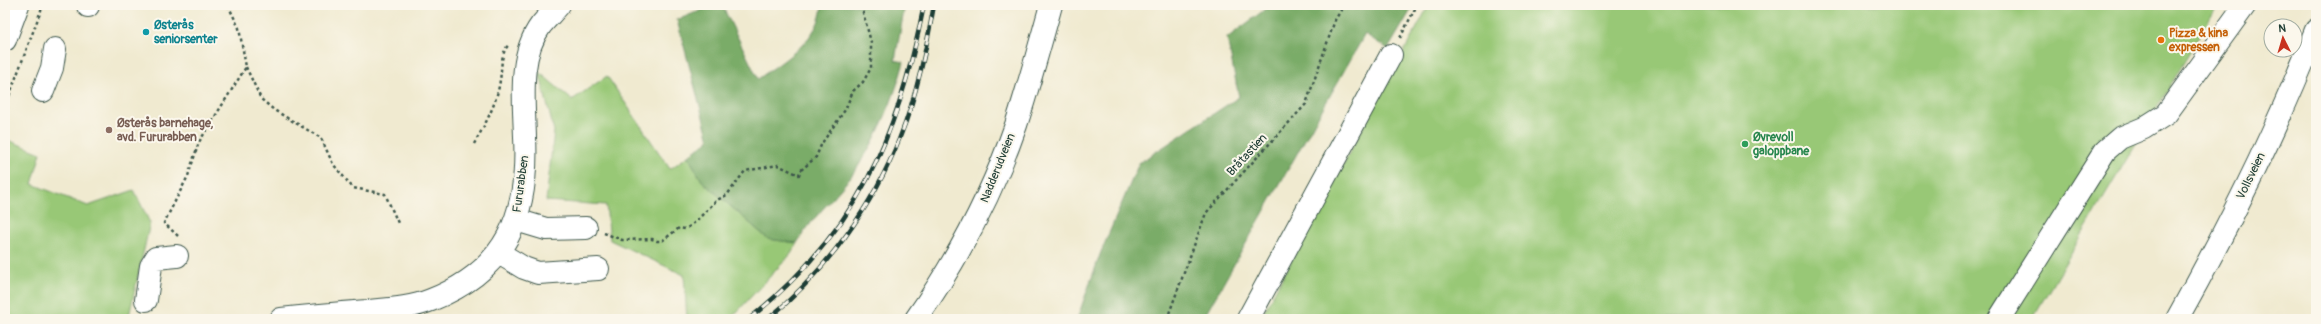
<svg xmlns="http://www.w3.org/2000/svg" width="2321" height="324" font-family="Pangolin,sans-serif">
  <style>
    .green { fill: #98c876; stroke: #5c8255 }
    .forest { fill: #7aac67; stroke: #4c744e }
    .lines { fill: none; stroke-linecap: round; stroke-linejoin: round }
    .minor-casing { stroke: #3e574b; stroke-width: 24 }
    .major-casing { stroke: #3e574b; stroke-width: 24 }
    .path { stroke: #3e574b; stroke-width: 2.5; stroke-dasharray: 3 3; stroke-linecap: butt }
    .minor { stroke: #fff; stroke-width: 22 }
    .major { stroke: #fff; stroke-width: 22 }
    .rail-casing { stroke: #1f3d34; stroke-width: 4.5 }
    .rail { stroke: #fbf7ec; stroke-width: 3; stroke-dasharray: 9; stroke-linecap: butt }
    .culture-dot { fill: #0f9aa8; stroke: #fbf7ec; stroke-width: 1.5 }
    .food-dot { fill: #e8710a; stroke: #fbf7ec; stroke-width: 1.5 }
    .education-dot { fill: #8d6e63; stroke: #fbf7ec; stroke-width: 1.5 }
    .leisure-dot { fill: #2e9e5b; stroke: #fbf7ec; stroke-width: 1.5 }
    .labels { text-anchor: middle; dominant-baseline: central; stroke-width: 4; stroke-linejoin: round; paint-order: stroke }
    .culture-label { font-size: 12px; font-weight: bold; fill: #0d838f; stroke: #fbf7ec; text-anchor: start }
    .food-label { font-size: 12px; font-weight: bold; fill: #c56008; stroke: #fbf7ec; text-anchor: start }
    .education-label { font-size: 12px; font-weight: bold; fill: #785e54; stroke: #fbf7ec; text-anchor: start }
    .leisure-label { font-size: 12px; font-weight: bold; fill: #27864d; stroke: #fbf7ec; text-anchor: start }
    .street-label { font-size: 12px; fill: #1f3d34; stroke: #fbf7ec }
  </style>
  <rect width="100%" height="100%" fill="#fbf7ec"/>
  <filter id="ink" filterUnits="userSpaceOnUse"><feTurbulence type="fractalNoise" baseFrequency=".025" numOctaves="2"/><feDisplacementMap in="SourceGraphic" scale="8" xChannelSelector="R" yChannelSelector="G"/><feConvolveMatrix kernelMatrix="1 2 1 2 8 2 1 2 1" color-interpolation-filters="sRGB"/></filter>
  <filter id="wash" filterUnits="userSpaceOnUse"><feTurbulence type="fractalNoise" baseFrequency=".012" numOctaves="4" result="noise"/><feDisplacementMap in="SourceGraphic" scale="16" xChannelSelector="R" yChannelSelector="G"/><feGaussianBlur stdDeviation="0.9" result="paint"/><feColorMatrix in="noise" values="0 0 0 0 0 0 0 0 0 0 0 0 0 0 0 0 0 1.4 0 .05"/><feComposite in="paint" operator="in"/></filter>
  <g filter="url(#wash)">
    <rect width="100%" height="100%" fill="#f0ead0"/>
    <path class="green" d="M1429 5H2218L2032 319H1260Z
      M539 72 572 100 607 76 670 169 688 156 702 181 768 239 797 243 791 254 735 314 728 319H687L684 275 610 240 606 205 546 201 554 131Z
      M5 139 41 153 32 184 88 206 134 190 150 223 129 316 84 319H5Z"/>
    <path class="forest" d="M714 5H722L758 79C785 59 820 40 822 5H905L895 60 904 62C894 98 880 133 859 165 841 193 814 214 797 243L768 239 702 181 688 156 709 140 677 20Z
      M1271 5H1414L1388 49 1365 34 1203 319H1077L1101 252 1139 163 1239 97 1227 38Z"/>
  </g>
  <g filter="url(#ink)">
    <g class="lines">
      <g class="minor-casing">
        <path id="minor" d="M88 6V5
          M5 40 18 5
          M43 91 52 68 55 49
          M516 220 546 229 586 228
          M499 253 524 268 538 273 598 269
          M146 300 151 266 156 258 177 256
          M281 319C310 316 339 313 368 311 389 309 411 308 431 300 507 270 529 215 525 137 524 100 518 56 541 25 547 18 553 12 559 5
          M1248 319 1391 55
          M1999 319 2105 151 2120 138 2144 128 2166 114 2245 5"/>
      </g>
      <g class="major-casing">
        <path id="major" d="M916 319C958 259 992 194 1016 125 1029 85 1040 45 1051 5
          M2177 319C2229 226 2277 129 2316 30"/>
      </g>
      <path class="path" d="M1400 38 1417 5
        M246 67 261 99 274 110 321 138 333 164 353 188 385 194 398 223
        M5 107 43 5
        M474 144C486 123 497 103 500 80 502 69 500 51 510 44
        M604 233 622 240 652 239 657 241H662L679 228 685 229 692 225 717 200 727 195 745 171 778 165 799 175 800 171 816 157 822 143 845 110 853 91 863 82 871 68V42L861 5
        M178 236 164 223 188 176 199 142 246 67 239 28 228 5
        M1167 319 1206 213 1306 104 1335 20 1344 5"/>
      <use href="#minor" class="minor"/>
      <use href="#major" class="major"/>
      <g class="rail-casing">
        <path id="rail" d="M749 319C857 232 898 138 924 5
          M768 319C825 272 873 207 900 137 917 95 926 49 934 5"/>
      </g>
      <use href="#rail" class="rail"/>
    </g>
  </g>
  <circle class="culture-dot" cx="146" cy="32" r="4"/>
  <circle class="food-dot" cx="2161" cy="40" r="4"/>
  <circle class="education-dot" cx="109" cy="130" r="4"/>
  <circle class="leisure-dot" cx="1745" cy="144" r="4"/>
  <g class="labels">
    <g class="culture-label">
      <text x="154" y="25">Østerås<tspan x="154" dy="14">seniorsenter</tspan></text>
    </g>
    <g class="food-label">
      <text x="2169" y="33">Pizza &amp; kina<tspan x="2169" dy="14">expressen</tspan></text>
    </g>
    <g class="education-label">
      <text x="117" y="123">Østerås barnehage,<tspan x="117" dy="14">avd. Fururabben</tspan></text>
    </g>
    <g class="leisure-label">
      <text x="1753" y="137">Øvrevoll<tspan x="1753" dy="14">galoppbane</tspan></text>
    </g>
    <g class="street-label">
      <text transform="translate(1247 155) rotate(-47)">Bråtastien</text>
      <text transform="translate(998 168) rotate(-68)">Nadderudveien</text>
      <text transform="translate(2251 176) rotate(-64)">Vollsveien</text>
      <text transform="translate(521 184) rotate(-82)">Fururabben</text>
    </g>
  </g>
  <rect width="2321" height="324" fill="none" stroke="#fbf7ec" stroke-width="20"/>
  <g transform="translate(2283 38) rotate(355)"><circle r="19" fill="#fbf7ec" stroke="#a3ada2"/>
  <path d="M0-3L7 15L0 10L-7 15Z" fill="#c8321e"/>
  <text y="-6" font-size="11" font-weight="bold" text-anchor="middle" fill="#1f3d34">N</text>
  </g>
</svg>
